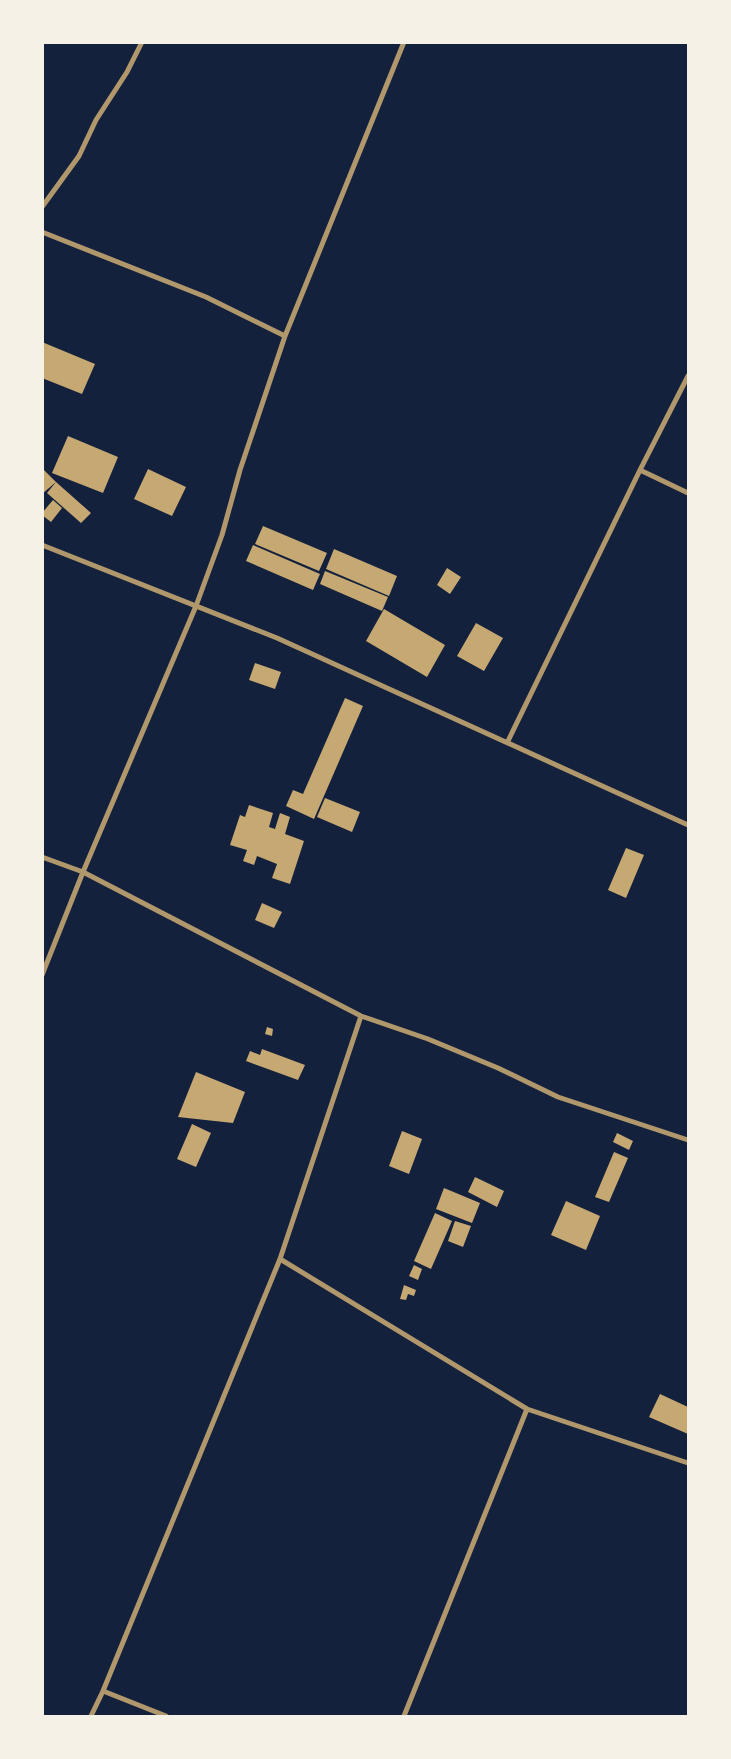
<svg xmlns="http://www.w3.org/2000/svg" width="731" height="1759" font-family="'Nunito Sans',sans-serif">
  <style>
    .building { fill: #c6a872 }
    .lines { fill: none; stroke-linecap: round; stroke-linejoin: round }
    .minor { stroke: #b1986c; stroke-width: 5 }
  </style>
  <rect width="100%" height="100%" fill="#14213d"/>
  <path class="building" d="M42 342 95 364 82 394 42 378Z
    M68 436 118 457 103 493 52 473Z
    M148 469 186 487 172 516 134 499Z
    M44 470 56 482 42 494V471Z
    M56 482 91 513 81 523 47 493Z
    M53 500 62 508 51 522 42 515V513Z
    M263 526 327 553 319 571 255 544Z
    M253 545 320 574 313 590 246 561Z
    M334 549 397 576 389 596 326 569Z
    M447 568 461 577 450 594 437 585Z
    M325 571 388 597 382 611 320 584Z
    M384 609 445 645 427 677 366 641Z
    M476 623 503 638 484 671 457 656Z
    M255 663 281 672 275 689 249 680Z
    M345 698 363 706 314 819 286 806 293 790 303 794Z
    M325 798 360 812 352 832 317 817Z
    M249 805 273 813 269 827 275 829 280 813 290 817 285 834 304 841 290 884 272 878 277 864 257 856 254 865 243 861 247 850 230 845 240 815 245 817Z
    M626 848 644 855 626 898 608 890Z
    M262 903 282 912 274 928 255 920Z
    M267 1027 273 1029 272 1036 265 1034Z
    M262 1049 305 1065 298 1080 246 1061 250 1051 260 1055Z
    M196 1072 245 1092 233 1123 178 1117Z
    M192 1124 211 1133 196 1167 177 1159Z
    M402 1131 422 1139 409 1174 389 1166Z
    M617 1133 633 1141 629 1150 613 1142Z
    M614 1152 628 1158 609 1202 595 1197Z
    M475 1177 504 1191 497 1207 468 1192Z
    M444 1188 480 1203 472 1223 436 1209Z
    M566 1201 600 1216 586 1250 551 1235Z
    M435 1213 452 1221 431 1269 414 1261Z
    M455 1221 471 1226 463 1247 448 1241Z
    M414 1265 422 1269 418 1280 409 1276Z
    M404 1285 416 1290 414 1296 408 1294 406 1300 400 1299Z
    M660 1394 688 1407V1434L649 1417Z"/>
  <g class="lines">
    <path class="minor" d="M42 207 79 156 96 120 127 72 142 42
      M42 232 206 297 285 336
      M640 470 688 493
      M42 545 277 638 688 825
      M508 741 640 470 688 376
      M42 857 83 872 361 1016 428 1039 498 1068 558 1097 688 1140
      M42 975 83 872 196 606 222 535 240 470 285 336 404 42
      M280 1259 527 1409 688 1463
      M103 1691 166 1716
      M91 1716 103 1691 280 1259 361 1016
      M404 1716 527 1409"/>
  </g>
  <rect width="731" height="1759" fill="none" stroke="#f6f1e7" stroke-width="88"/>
</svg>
